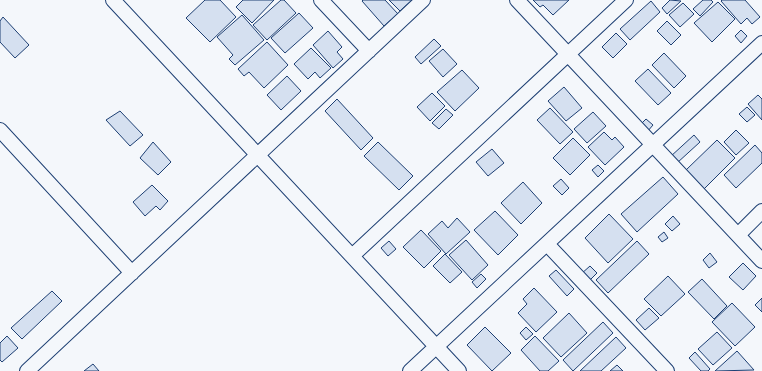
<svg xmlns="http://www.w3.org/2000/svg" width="762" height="371" font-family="'Varela Round',sans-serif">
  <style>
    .building { fill: #d5e0f0; stroke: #1d3f73 }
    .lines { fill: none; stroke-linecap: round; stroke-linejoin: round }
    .street-casing { stroke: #1d3f73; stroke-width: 16 }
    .street { stroke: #f4f7fb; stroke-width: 14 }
  </style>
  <rect width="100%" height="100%" fill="#f4f7fb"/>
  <path class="building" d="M205 0H220L236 17 210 42 186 18Z
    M243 0H274L252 23 236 7Z
    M281 0H284L296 13 267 40 253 25Z
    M363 0H385L398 14 384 26 362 1Z
    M389 0H412L400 11Z
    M533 0H569L553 15 543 5 540 7Z
    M670 0 681 1 667 14 662 8Z
    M703 0H711L713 2 700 16 693 9Z
    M722 0H745L760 17 752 24 747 18 741 24 721 1Z
    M651 1 660 12 630 40 620 29Z
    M718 2 735 19 712 42 694 23Z
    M683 3 694 14 680 27 669 15Z
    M299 13 313 28 285 53 271 38Z
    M242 15 264 40 235 65 229 59 233 55 217 37Z
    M3 17 29 45 15 58 0 42V21Z
    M667 21 681 35 671 45 657 31Z
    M741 30 747 36 741 43 735 36Z
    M328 31 342 47 337 52 343 59 333 68 313 45Z
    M616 33 627 44 613 58 602 47Z
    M434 39 441 46 421 64 415 57Z
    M267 42 288 65 264 88 249 72 244 76 238 69Z
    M311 48 331 68 320 78 315 72 308 79 294 64Z
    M443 49 457 64 443 77 429 61Z
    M664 53 686 76 674 88 652 65Z
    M648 69 671 93 658 105 635 81Z
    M462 70 479 88 455 111 437 92Z
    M287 76 301 91 281 110 267 95Z
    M564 87 582 108 566 121 548 101Z
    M432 93 445 106 430 121 417 107Z
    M758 95 762 99V120L748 104Z
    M337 99 373 138 361 150 325 111Z
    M747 107 755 115 747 122 739 114Z
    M550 108 573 132 560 144 537 120Z
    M446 109 453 115 439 129 432 123Z
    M120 111 143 135 130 146 106 120Z
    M593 112 606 126 587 143 574 129Z
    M646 119 653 125 647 132 640 125Z
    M736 130 749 143 736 155 724 142Z
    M604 132 612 140 615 137 624 147 605 165 588 147Z
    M694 135 700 142 677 163 670 157Z
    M573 138 590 155 570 175 553 158Z
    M717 140 735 158 704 189 686 170Z
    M153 142 171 162 158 175 140 158Z
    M378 142 413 176 399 190 364 156Z
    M755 145 762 153V163L736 188 724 175Z
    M492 149 504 163 488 176 476 162Z
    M598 165 604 171 598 177 592 170Z
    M663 177 678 194 637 232 621 214Z
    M561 179 569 188 562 195 553 186Z
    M523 182 542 203 521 224 501 203Z
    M152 185 168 201 160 210 156 206 145 216 133 202Z
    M495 211 518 235 498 255 474 230Z
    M609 214 633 239 608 263 585 238Z
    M673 216 680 224 672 231 665 224Z
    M457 218 470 232 446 254 428 234 442 221 448 228Z
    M421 230 441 251 424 268 403 247Z
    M664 232 668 238 662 242 658 237Z
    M466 240 488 265 472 280 449 255Z
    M389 241 396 249 388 256 381 248Z
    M637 241 649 254 608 293 596 280Z
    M710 253 717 262 709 268 703 260Z
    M445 254 462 272 450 283 433 266Z
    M743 263 756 276 743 290 729 277Z
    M590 266 597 273 588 282 581 274Z
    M556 270 574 289 567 296 549 276Z
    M481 274 486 279 477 288 472 282Z
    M668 276 685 294 661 316 644 299Z
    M702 279 727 306 714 319 688 292Z
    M534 288 557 312 536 332 518 313 527 304 523 299Z
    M52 291 62 301 22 339 11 328Z
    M762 298V312L755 305Z
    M732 303 755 327 735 346 712 322Z
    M649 308 659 318 645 330 636 320Z
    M569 313 587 333 561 357 543 338Z
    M603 322 613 333 573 371 563 360Z
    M485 327 511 353 492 371 467 345Z
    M526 327 533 334 526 340 520 333Z
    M717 332 732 348 713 365 698 349Z
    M7 336 18 348 2 362 0 360V343Z
    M535 336 559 361 548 371H540L521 350Z
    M616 337 626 348 601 371H580Z
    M737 351 754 370 715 371Z
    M695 352 710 369 708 371H701L689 358Z
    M93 364 99 371H84Z
    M617 365 623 371H610Z"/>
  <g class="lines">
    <g class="street-casing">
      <path id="street" d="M113 0 459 371
        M321 0 369 51
        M517 0 762 261
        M0 130 132 273
        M738 235 762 211
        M547 244 667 371
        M352 256 626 0
        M27 371 423 0
        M410 371 762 43"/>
    </g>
    <use href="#street" class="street"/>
  </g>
</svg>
